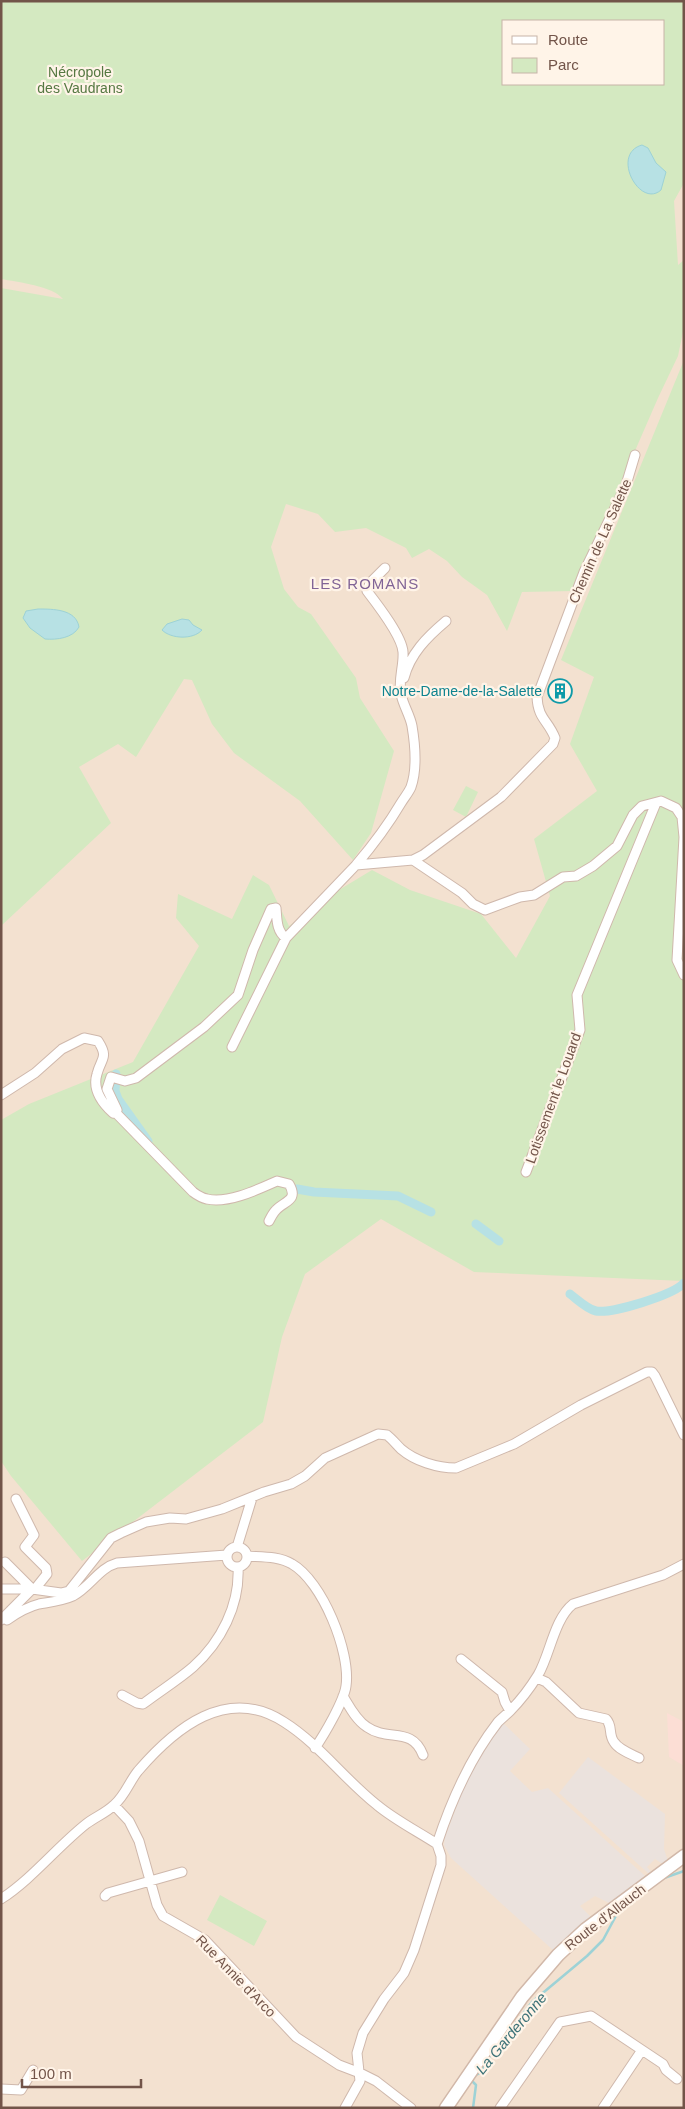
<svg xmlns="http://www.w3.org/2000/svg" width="685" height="2109" font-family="Helvetica,sans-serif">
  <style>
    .residential { fill: #f3e1d0; fill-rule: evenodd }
    .commercial { fill: #fcded5 }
    .industrial { fill: #ebe2dd }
    .green { fill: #d4e9c1; fill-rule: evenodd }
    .water { fill: #b7e1e4; stroke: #9dd2d6 }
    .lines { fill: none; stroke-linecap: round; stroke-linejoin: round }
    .stream { stroke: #9dd2d6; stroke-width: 2.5 }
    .canal { stroke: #b7e1e4; stroke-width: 9 }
    .minor-casing { stroke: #cfb8ac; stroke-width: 11 }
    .secondary-casing { stroke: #d1b8a9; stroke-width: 15 }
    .minor { stroke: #fff; stroke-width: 9 }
    .secondary { stroke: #fff; stroke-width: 12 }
    .labels { text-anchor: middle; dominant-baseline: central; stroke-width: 4.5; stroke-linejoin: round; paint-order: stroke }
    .park-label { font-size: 14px; fill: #557842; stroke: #fff4e8 }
    .street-label { font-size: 14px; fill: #725449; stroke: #fff4e8 }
    .culture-label { font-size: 14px; fill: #0d838f; stroke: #fff4e8; text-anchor: end }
    .neighbourhood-label { font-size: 15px; letter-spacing: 1px; fill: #816496; stroke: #fff4e8 }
    .water-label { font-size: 15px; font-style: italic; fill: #3d7378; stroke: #fff4e8 }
  </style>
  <rect width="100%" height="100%" fill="#fcf0e2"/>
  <path class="residential" d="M1 1H684V2108H1ZM504 21H664V84H504Z"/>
  <path class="commercial" d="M667 1713 684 1722V1766L669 1757Z"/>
  <path class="industrial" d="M501 1721 530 1749 510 1771 532 1792 548 1788 645 1876 644 1878 609 1903 595 1896 580 1906 591 1917 554 1951 451 1858 444 1845 445 1837 462 1792 486 1740Z
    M588 1757 665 1814 664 1849 668 1861 664 1865 655 1859 647 1867 652 1873 651 1874 648 1873 559 1793Z"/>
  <path class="green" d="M1 1H684V183L674 201 678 265 684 260V327L678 356 658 398 574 591 522 592 507 631 487 595 462 577 447 561 429 549 412 558 406 548 366 528 335 532 318 514 286 504 271 547 284 589 298 607 311 614 356 678 360 698 394 751 371 833 353 860 300 801 234 753 212 724 192 680 184 679 136 757 118 744 79 767 111 823 1 926V288L63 299C53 286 17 282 1 279ZM504 21H664V84H504Z
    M684 360V1281L474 1272 381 1219 305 1274 282 1337 263 1422 82 1561 11 1476 1 1461V1120L29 1104 133 1062 199 946 176 918 178 894 232 919 253 875 269 885 289 926 329 896 372 870 410 890 481 914 516 958 550 896 534 839 597 791 570 744 594 677 561 660Z
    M466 786 478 792 466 817 453 810Z
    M220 1895 267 1921 254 1946 207 1920Z"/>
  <path class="water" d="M642 145 648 148 656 163 666 172 661 190C640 209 610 154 642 145Z
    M38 609C53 609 76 609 79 627 73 638 57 640 45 639L30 628 23 618 26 611Z
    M182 619 189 620 193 625 202 630C193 640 171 639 162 630L167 624Z"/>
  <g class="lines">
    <path class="stream" d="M664 1878 684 1871
      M473 2108 476 2085 471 2080 474 2076 480 2073 487 2060 532 2002 587 1956 603 1940 618 1912"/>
    <path class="canal" d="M116 1074 115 1091 118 1099 148 1141
      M297 1189 314 1192 398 1196 431 1212
      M476 1224 499 1241
      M570 1294C578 1300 587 1309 596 1311 611 1314 674 1295 684 1283"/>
    <g class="minor-casing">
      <path id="minor" d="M404 678C410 654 427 637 446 621
        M413 860 462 893 473 904 485 910 520 897 534 895 563 877 576 876 593 866 617 846 633 815 642 806 661 801 676 808 682 817 684 837 677 960 684 975
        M356 865C373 845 388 825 401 803 404 798 409 792 411 787 417 770 415 744 412 726 410 715 403 705 401 694 398 679 404 666 403 652 402 636 377 604 367 591L370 583 385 568
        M232 1047 286 938
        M1 1095 35 1073 62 1049 84 1038 98 1041C109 1058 101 1058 97 1074 92 1090 102 1103 113 1113L117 1110 107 1089 111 1077 125 1081 136 1078 204 1027 238 995 253 950 271 909 276 908C277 918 276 931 286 938L356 865 413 860 423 855 501 797 553 744 555 738C548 720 538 719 537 697L584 572 626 485 635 455
        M115 1112 193 1192C197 1195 202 1198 207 1199 228 1204 259 1189 277 1181L289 1184C299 1201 284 1201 276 1210 273 1213 271 1217 269 1221
        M526 1172 580 1030 577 995 656 803
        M16 1499 34 1535 25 1547 46 1568 47 1574 35 1589
        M227 1557a10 10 0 1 1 20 0a10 10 0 1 1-20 0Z
        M237 1547 252 1498
        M247 1556C262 1557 279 1556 292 1564 322 1581 351 1652 346 1686 344 1701 324 1735 315 1748
        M5 1562 32 1589
        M1 1589H32
        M1 1620 32 1589 61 1593 69 1591 111 1538 121 1533 146 1522 170 1518 186 1519 222 1509 264 1492 291 1484 305 1476 325 1458 378 1434 387 1435C392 1439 396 1444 401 1449 415 1461 437 1468 456 1468L514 1444 581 1405 647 1372H652L655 1376 684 1435
        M7 1620C17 1613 27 1607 39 1604 51 1602 62 1601 73 1596 90 1587 99 1568 117 1563L227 1555
        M461 1659 502 1692 505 1702 510 1711
        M537 1678 546 1682 579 1713 606 1719C613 1726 608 1734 614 1742 619 1750 631 1754 639 1758
        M122 1695 137 1703 143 1704C160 1691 178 1680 193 1667 221 1642 240 1605 238 1567
        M343 1696C349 1706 356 1720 367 1727 388 1742 412 1726 423 1755
        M114 1805 129 1821 139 1841 157 1905 163 1916 205 1940 296 2037 339 2065 360 2073 376 2081 411 2108
        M105 1896 108 1893 182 1872
        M1 1899C32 1879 57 1847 86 1824 95 1817 106 1813 114 1805 125 1796 129 1782 138 1771 175 1728 227 1685 284 1722 319 1744 344 1779 377 1805 395 1820 417 1831 437 1844
        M642 2050 663 2064 666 2070 677 2079
        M1 2089 21 2090 33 2070
        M345 2108 360 2081 357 2053 363 2033 384 1999 404 1973 414 1950 441 1865V1856L437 1844C451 1801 470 1758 498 1722 502 1718 506 1715 510 1711 520 1701 530 1688 538 1675 550 1655 554 1619 573 1604L663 1575 684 1564
        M500 2108 560 2022 591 2016 642 2050 603 2108"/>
    </g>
    <g class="secondary-casing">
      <path id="secondary" d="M446 2108 522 1997 558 1955 586 1929 684 1856"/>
    </g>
    <use href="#minor" class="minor"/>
    <use href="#secondary" class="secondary"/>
  </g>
  <defs>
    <g id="building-ring" transform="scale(1.25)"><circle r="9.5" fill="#fff4e8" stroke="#0f9aa8" stroke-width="1.5"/><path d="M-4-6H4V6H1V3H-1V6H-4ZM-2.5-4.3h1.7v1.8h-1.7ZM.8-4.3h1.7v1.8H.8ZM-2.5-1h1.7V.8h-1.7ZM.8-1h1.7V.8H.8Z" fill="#0f9aa8"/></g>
  </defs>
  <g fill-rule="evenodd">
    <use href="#building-ring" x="560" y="691"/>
  </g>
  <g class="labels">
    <g class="park-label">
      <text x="80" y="72">Nécropole<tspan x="80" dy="16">des Vaudrans</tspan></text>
    </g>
    <g class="street-label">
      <text transform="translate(600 541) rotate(-66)">Chemin de La Salette</text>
      <text transform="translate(553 1098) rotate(-70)">Lotissement le Louard</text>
      <text transform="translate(605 1917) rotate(-38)">Route d'Allauch</text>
      <text transform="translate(236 1976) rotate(46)">Rue Annie d'Arco</text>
    </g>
    <g class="culture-label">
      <text x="542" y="691">Notre-Dame-de-la-Salette</text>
    </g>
    <g class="neighbourhood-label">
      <text x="365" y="583">LES ROMANS</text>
    </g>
    <g class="water-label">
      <text transform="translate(511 2033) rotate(-50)">La Garderonne</text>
    </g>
  </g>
  <rect width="685" height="2109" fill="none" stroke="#725449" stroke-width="5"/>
  <rect x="502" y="20" width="162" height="65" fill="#fff4e8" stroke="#c7b4a8"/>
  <rect x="512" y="36" width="25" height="8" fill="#ffffff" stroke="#c7b4a8"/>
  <text x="548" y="45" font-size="15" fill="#725449">Route</text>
  <rect x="512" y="58" width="25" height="15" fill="#d4e9c1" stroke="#c7b4a8"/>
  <text x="548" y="70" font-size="15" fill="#725449">Parc</text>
  <path d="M22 2079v8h119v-8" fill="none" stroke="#725449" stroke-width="2.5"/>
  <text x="30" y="2079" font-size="15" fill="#725449" stroke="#fff4e8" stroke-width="4" paint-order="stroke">100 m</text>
</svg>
